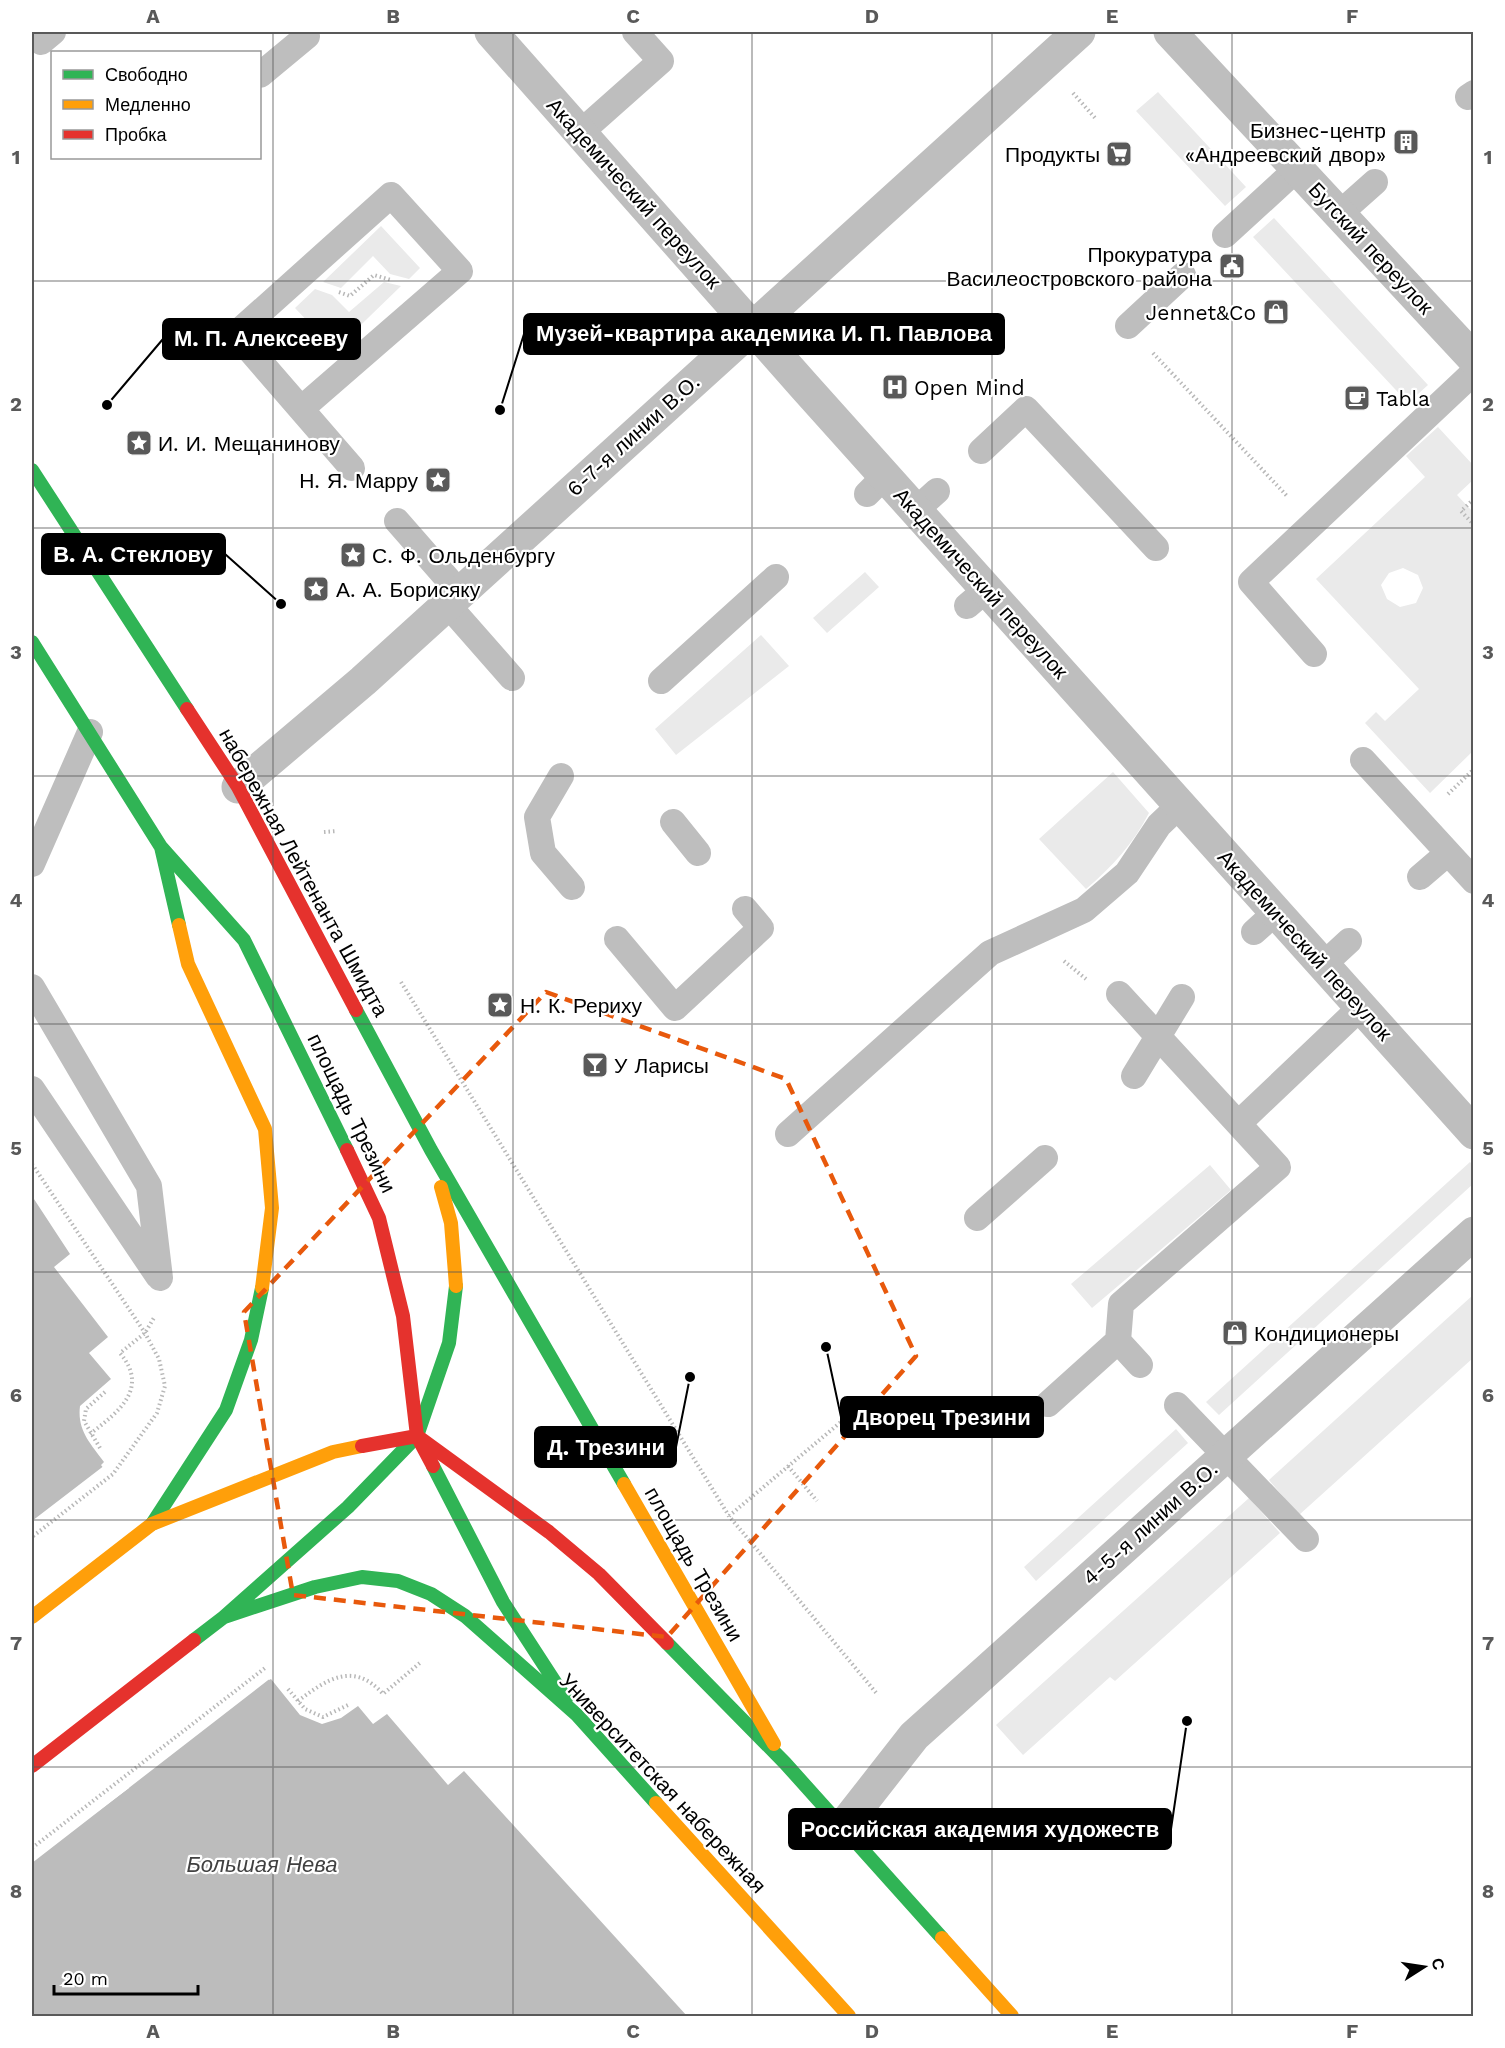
<svg xmlns="http://www.w3.org/2000/svg" width="1505" height="2048" font-family="'Work Sans',sans-serif">
  <style>
    .green { fill: #eaeaea; fill-rule: evenodd }
    .water { fill: #bcbcbc }
    .pier { fill: #fff }
    .lines { fill: none; stroke-linecap: round; stroke-linejoin: round }
    .path { stroke: #b8b8b8; stroke-width: 4; stroke-dasharray: 1.5 3; stroke-linecap: butt }
    .lane { stroke: #bebebe; stroke-width: 26 }
    .street { stroke: #bebebe; stroke-width: 33 }
    .fast { stroke: #30b455; stroke-width: 14 }
    .slow { stroke: #ff9f0a; stroke-width: 14 }
    .jam { stroke: #e5322d; stroke-width: 14 }
    .marked { fill: none; stroke: #e8590c; stroke-width: 4.5; stroke-dasharray: 12 8; stroke-linejoin: round }
    .grid { fill: none; stroke: #595959; stroke-width: 1.5; stroke-opacity: 0.55 }
    .labels { text-anchor: middle; dominant-baseline: central; stroke-width: 4.5; stroke-linejoin: round; paint-order: stroke }
    .poi-label { font-size: 21px; fill: #000; stroke: #fff; text-anchor: start }
    .street-label { font-size: 21px; fill: #000; stroke: #fff }
    .water-label { font-size: 22px; font-style: italic; fill: #414141; stroke: #fff }
    .leader { fill: none; stroke: #000; stroke-width: 2 }
    .callout-dot { fill: #000; stroke: #fff; stroke-width: 2 }
    .callout { fill: #000; stroke: #000; stroke-width: 2 }
    .callout-label { font-size: 22px; text-anchor: middle; font-weight: bold; fill: #fff }
    .neatline { fill: none; stroke: #595959; stroke-width: 2 }
    .grid-label { font-size: 20px; text-anchor: middle; font-weight: bold; fill: #595959 }
  </style>
  <rect width="100%" height="100%" fill="#fff"/>
  <path class="green" d="M1158 92 1246 187 1225 206 1136 111Z
    M1274 218 1428 385 1408 403 1253 237Z
    M381 226 420 268 409 279 390 274 373 256 341 288 323 282Z
    M384 282 401 286 335 350 295 308 315 289 332 295 349 312Z
    M1438 427 1473 465V480L1457 495 1473 512 1474 750 1430 793 1365 723 1376 712 1385 721 1419 689 1316 579 1425 477 1406 456ZM1403 568 1418 575 1423 588 1416 603 1400 607 1387 599 1381 585 1389 573Z
    M865 572 879 587 827 633 813 618Z
    M761 635 789 666 676 755 655 729Z
    M1113 772 1149 813C1133 844 1113 866 1086 889L1039 839Z
    M1470 1162 1473 1165V1184L1219 1415 1206 1402Z
    M1210 1165 1231 1190 1092 1308 1071 1284Z
    M1473 1295V1358L1299 1515 1269 1480Z
    M1176 1429 1188 1443 1036 1581 1024 1567Z
    M1249 1498 1280 1533 1115 1681 1110 1677 1023 1755 996 1725Z"/>
  <path class="water" d="M32 1196 70 1254 54 1267 108 1337 89 1353 111 1379 80 1406C77 1430 90 1443 104 1462L101 1465 269 1680 271 1679 300 1715 322 1724 341 1718 358 1706 373 1724 387 1714 448 1785 464 1771 687 2016H32V1727L97 1812 129 1788 32 1660Z"/>
  <path class="pier" d="M105 1465 272 1677 32 1863V1724L98 1808 125 1787 32 1665V1521Z"/>
  <g class="lines">
    <path class="path" d="M1073 93 1096 119
      M339 292 350 296 374 275 391 280
      M1153 353 1287 496
      M1474 499 1461 511 1474 525
      M1448 794 1474 769
      M324 832 337 831
      M1064 961 1086 979
      M401 982 729 1516 878 1695
      M32 1164 145 1333 159 1359 165 1386 157 1413 113 1474 32 1537
      M90 1434C118 1412 150 1389 120 1353L145 1333 155 1316
      M100 1448 84 1421 86 1409 105 1392
      M788 1466 817 1501
      M729 1516 842 1421
      M288 1689 305 1709 323 1717 348 1705
      M298 1701C327 1679 354 1661 383 1694L421 1662
      M32 1848 265 1668"/>
    <path class="lane" d="M41 42 53 32
      M260 75 307 36
      M1468 97 1474 93
      M581 132 661 61 635 32
      M1339 214 1375 182
      M1225 235 1297 169
      M1128 326 1183 275
      M301 409 460 271 391 195 236 334 352 468
      M981 451 1026 409 1156 548
      M867 494 885 476
      M916 510 937 491
      M397 521 460 593
      M447 604 512 678
      M967 606 987 589
      M1314 654 1251 582 1474 372
      M661 681 776 577
      M1363 760 1474 881
      M561 776 537 817 543 853 572 887
      M673 822 698 853
      M32 864 90 732
      M1420 877 1448 853
      M1254 932 1276 912
      M617 939 675 1008 761 928 745 909
      M1323 965 1349 941
      M32 987 149 1186 160 1278
      M1134 1076 1182 997
      M32 1089 158 1276
      M1239 1123 1361 1007
      M788 1134 990 953 1084 910 1127 873 1159 825 1179 806
      M977 1218 1045 1158
      M1118 1341 1140 1365
      M1048 1404 1118 1341 1121 1304 1278 1167 1119 994
      M1177 1405 1306 1539"/>
    <path class="street" d="M491 32 805 387 1474 1133
      M1170 32 1474 359
      M238 787 363 681 1079 32
      M842 1828 914 1736 1474 1233"/>
    <path class="fast" d="M32 470 187 709
      M32 642 161 847 179 925
      M161 847 244 940 347 1150
      M356 1010 431 1150 624 1484
      M433 1466 503 1602 566 1699
      M152 1524 226 1410 251 1340 262 1288
      M224 1617 348 1507 417 1436 449 1343 456 1286
      M194 1640 224 1617 315 1587 362 1577 398 1581 431 1594 465 1616 577 1715 656 1803
      M667 1643 785 1763 942 1938"/>
    <path class="slow" d="M179 925 188 964 265 1129 272 1208 262 1288
      M441 1187 451 1223 456 1286
      M624 1484 774 1744
      M32 1617 152 1524 333 1452 362 1446
      M656 1803 849 2016
      M942 1938 1012 2016"/>
    <path class="jam" d="M187 709 238 787 356 1010
      M347 1150 379 1218 403 1316 417 1436 433 1466
      M362 1446 417 1436 549 1532 599 1574 667 1643
      M32 1766 194 1640"/>
  </g>
  <path class="marked" d="M546 992 786 1079 916 1356 667 1637 293 1595 244 1312Z"/>
  <path class="grid" d="M273 32V2016M513 32V2016M752 32V2016M992 32V2016M1232 32V2016M32 281H1474M32 528H1474M32 776H1474M32 1024H1474M32 1272H1474M32 1520H1474M32 1767H1474"/>
  <defs>
    <g id="building-square" transform="scale(1.35)"><rect x="-9" y="-9" width="18" height="18" rx="4" fill="#595959" stroke="#fff"/><path d="M-4-6H4V6H1V3H-1V6H-4ZM-2.5-4.3h1.7v1.8h-1.7ZM.8-4.3h1.7v1.8H.8ZM-2.5-1h1.7V.8h-1.7ZM.8-1h1.7V.8H.8Z" fill="#fff"/></g>
    <g id="supermarket-square" transform="scale(1.35)"><rect x="-9" y="-9" width="18" height="18" rx="4" fill="#595959" stroke="#fff"/><path d="M-6-5.5h2.5l.6 2H6L4.5 2H-2.5L-4.4-4H-6ZM-1.5 3.2a1.3 1.3 0 1 0 .1 0ZM3 3.2a1.3 1.3 0 1 0 .1 0Z" fill="#fff"/></g>
    <g id="civic-square" transform="scale(1.35)"><rect x="-9" y="-9" width="18" height="18" rx="4" fill="#595959" stroke="#fff"/><path d="M-.6-6.5H3V-4.5H.6V-3L4-1V1h2V6H-6V1h2V-1L-.6-3ZM-1.2 2.5V6h2.4V2.5Z" fill="#fff"/></g>
    <g id="shop-square" transform="scale(1.35)"><rect x="-9" y="-9" width="18" height="18" rx="4" fill="#595959" stroke="#fff"/><path d="M-5-2.5h2.3a2.7 3.5 0 0 1 5.4 0H5L5.5 6h-11ZM-1.5-2.5h3a1.5 2.3 0 0 0-3 0Z" fill="#fff"/></g>
    <g id="hospital-square" transform="scale(1.35)"><rect x="-9" y="-9" width="18" height="18" rx="4" fill="#595959" stroke="#fff"/><path d="M-5-5h3v3.5h4V-5h3V5h-3V1.5h-4V5h-3Z" fill="#fff"/></g>
    <g id="cafe-square" transform="scale(1.35)"><rect x="-9" y="-9" width="18" height="18" rx="4" fill="#595959" stroke="#fff"/><path d="M-5.5-4.5H6V0H3Q3 3.5 0 3.5H-2.5Q-5.5 3.5-5.5 0ZM3-3.2v2h1.7v-2ZM-6 4.5H4V6H-6Z" fill="#fff"/></g>
    <g id="sight-square" transform="scale(1.35)"><rect x="-9" y="-9" width="18" height="18" rx="4" fill="#595959" stroke="#fff"/><path d="M0-6L1.8-2.2L6-1.7L2.9 1.2L3.7 5.4L0 3.3L-3.7 5.4L-2.9 1.2L-6-1.7L-1.8-2.2Z" fill="#fff"/></g>
    <g id="bar-square" transform="scale(1.35)"><rect x="-9" y="-9" width="18" height="18" rx="4" fill="#595959" stroke="#fff"/><path d="M-6-5H6L.8 .8V4.5H3.5V6h-7V4.5H-.8V.8Z" fill="#fff"/></g>
  </defs>
  <g fill-rule="evenodd">
    <use href="#building-square" x="1406" y="142"/>
    <use href="#supermarket-square" x="1119" y="154"/>
    <use href="#civic-square" x="1232" y="266"/>
    <use href="#shop-square" x="1276" y="312"/>
    <use href="#hospital-square" x="895" y="387"/>
    <use href="#cafe-square" x="1357" y="398"/>
    <use href="#sight-square" x="139" y="443"/>
    <use href="#sight-square" x="438" y="480"/>
    <use href="#sight-square" x="353" y="555"/>
    <use href="#sight-square" x="316" y="589"/>
    <use href="#sight-square" x="500" y="1005"/>
    <use href="#bar-square" x="595" y="1065"/>
    <use href="#shop-square" x="1235" y="1333"/>
  </g>
  <g class="labels">
    <g class="poi-label">
      <text x="1386" y="130" text-anchor="end">Бизнес-центр<tspan x="1386" dy="24">«Андреевский двор»</tspan></text>
      <text x="1100" y="154" text-anchor="end">Продукты</text>
      <text x="1212" y="254" text-anchor="end">Прокуратура<tspan x="1212" dy="24">Василеостровского района</tspan></text>
      <text x="1256" y="312" text-anchor="end">Jennet&amp;Co</text>
      <text x="914" y="387">Open Mind</text>
      <text x="1376" y="398">Tabla</text>
      <text x="158" y="443">И. И. Мещанинову</text>
      <text x="418" y="480" text-anchor="end">Н. Я. Марру</text>
      <text x="372" y="555">С. Ф. Ольденбургу</text>
      <text x="336" y="589">А. А. Борисяку</text>
      <text x="520" y="1005">Н. К. Рериху</text>
      <text x="614" y="1065">У Ларисы</text>
      <text x="1254" y="1333">Кондиционеры</text>
    </g>
    <g class="street-label">
      <text transform="translate(634 193) rotate(48)">Академический переулок</text>
      <text transform="translate(1371 248) rotate(47)">Бугский переулок</text>
      <text transform="translate(633 435) rotate(-42)">6-7-я линии В.О.</text>
      <text transform="translate(981 583) rotate(48)">Академический переулок</text>
      <text transform="translate(304 872) rotate(61)">набережная Лейтенанта Шмидта</text>
      <text transform="translate(1305 945) rotate(48)">Академический переулок</text>
      <text transform="translate(352 1113) rotate(64)">площадь Трезини</text>
      <text transform="translate(1150 1523) rotate(-42)">4-5-я линии В.О.</text>
      <text transform="translate(694 1564) rotate(60)">площадь Трезини</text>
      <text transform="translate(663 1783) rotate(47)">Университетская набережная</text>
    </g>
    <g class="water-label">
      <text x="262" y="1864">Большая Нева</text>
    </g>
  </g>
  <path class="leader" d="M500 410L524 334M107 405L163 339M281 604L225 554M826 1347L841 1417M690 1377L676 1447M1187 1721L1171 1829"/>
  <g class="callout-dot">
    <circle cx="500" cy="410" r="6"/>
    <circle cx="107" cy="405" r="6"/>
    <circle cx="281" cy="604" r="6"/>
    <circle cx="826" cy="1347" r="6"/>
    <circle cx="690" cy="1377" r="6"/>
    <circle cx="1187" cy="1721" r="6"/>
  </g>
  <g class="callout">
    <rect x="524" y="314" width="480" height="40" rx="6"/>
    <rect x="163" y="319" width="197" height="40" rx="6"/>
    <rect x="42" y="534" width="183" height="40" rx="6"/>
    <rect x="841" y="1397" width="202" height="40" rx="6"/>
    <rect x="535" y="1427" width="141" height="40" rx="6"/>
    <rect x="789" y="1809" width="382" height="40" rx="6"/>
  </g>
  <g class="callout-label">
    <text x="764" y="341">Музей-квартира академика И. П. Павлова</text>
    <text x="261" y="346">М. П. Алексееву</text>
    <text x="133" y="562">В. А. Стеклову</text>
    <text x="942" y="1425">Дворец Трезини</text>
    <text x="606" y="1455">Д. Трезини</text>
    <text x="980" y="1837">Российская академия художеств</text>
  </g>
  <rect width="1505" height="2048" fill="none" stroke="#ffffff" stroke-width="66"/>
  <rect x="51" y="51" width="210" height="108" fill="#ffffff" stroke="#999999" stroke-width="1.5"/>
  <rect x="63" y="70" width="30" height="9" fill="#30b455" stroke="#999999" stroke-width="1.5"/>
  <text x="105" y="81" font-size="18" fill="#000000">Свободно</text>
  <rect x="63" y="100" width="30" height="9" fill="#ff9f0a" stroke="#999999" stroke-width="1.5"/>
  <text x="105" y="111" font-size="18" fill="#000000">Медленно</text>
  <rect x="63" y="130" width="30" height="9" fill="#e5322d" stroke="#999999" stroke-width="1.5"/>
  <text x="105" y="141" font-size="18" fill="#000000">Пробка</text>
  <g transform="translate(1424 1967) rotate(78)" stroke="#ffffff" stroke-width="4.5" paint-order="stroke">
  <path d="M0-4.5L10 22L0 15L-10 22Z" fill="#000000"/>
  <text y="-9" font-size="16" font-weight="bold" text-anchor="middle" fill="#000000">С</text>
  </g>
  <path d="M54 1985v9h144v-9" fill="none" stroke="#000000" stroke-width="3"/>
  <text x="63" y="1985" font-size="18" fill="#000000" stroke="#ffffff" stroke-width="4.5" paint-order="stroke">20 m</text>
  <rect x="33" y="33" width="1439" height="1982" class="neatline"/>
  <g class="grid-label">
    <text x="153" y="23">A</text>
    <text x="393" y="23">B</text>
    <text x="633" y="23">C</text>
    <text x="872" y="23">D</text>
    <text x="1112" y="23">E</text>
    <text x="1352" y="23">F</text>
    <text x="16" y="164">1</text>
    <text x="1488" y="164">1</text>
    <text x="16" y="411">2</text>
    <text x="1488" y="411">2</text>
    <text x="16" y="659">3</text>
    <text x="1488" y="659">3</text>
    <text x="16" y="907">4</text>
    <text x="1488" y="907">4</text>
    <text x="16" y="1155">5</text>
    <text x="1488" y="1155">5</text>
    <text x="16" y="1402">6</text>
    <text x="1488" y="1402">6</text>
    <text x="16" y="1650">7</text>
    <text x="1488" y="1650">7</text>
    <text x="16" y="1898">8</text>
    <text x="1488" y="1898">8</text>
    <text x="153" y="2038">A</text>
    <text x="393" y="2038">B</text>
    <text x="633" y="2038">C</text>
    <text x="872" y="2038">D</text>
    <text x="1112" y="2038">E</text>
    <text x="1352" y="2038">F</text>
  </g>
</svg>
